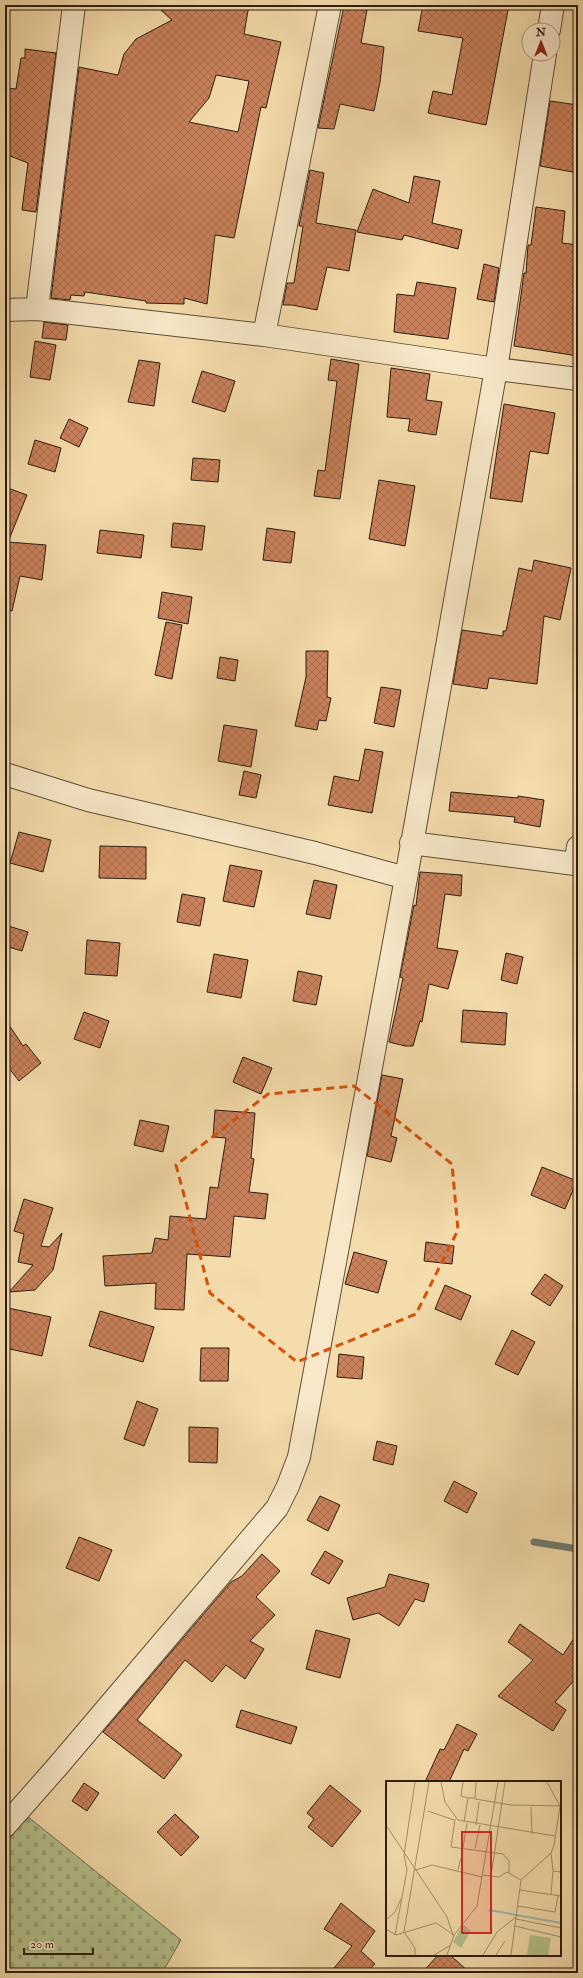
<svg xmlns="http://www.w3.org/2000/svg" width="583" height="1978" font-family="'IM FELL Double Pica',serif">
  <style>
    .cemetery { fill: url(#cemetery-stones); stroke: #70704e }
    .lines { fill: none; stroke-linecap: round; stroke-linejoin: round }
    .stream { stroke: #6f7b6f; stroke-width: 7 }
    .building { fill: url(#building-cross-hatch); stroke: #2a1d0e; fill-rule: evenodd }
    .minor-casing { stroke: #5d4d36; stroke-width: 24 }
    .minor { stroke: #f8e8c9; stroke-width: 22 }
    .marked { fill: none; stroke: #d5530c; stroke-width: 3; stroke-dasharray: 8 5; stroke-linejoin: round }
    .inset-river { fill: none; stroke: #9dbab0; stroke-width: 2 }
    .inset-road { fill: none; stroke: #a4906d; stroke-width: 1 }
    .view { fill: #d62828; fill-opacity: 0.15; stroke: #d62828; stroke-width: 2 }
    .inset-edge { fill: none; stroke: #2a1d0e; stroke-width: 2 }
  </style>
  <defs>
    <pattern id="cemetery-stones" width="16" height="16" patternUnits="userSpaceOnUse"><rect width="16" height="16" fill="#b5c28e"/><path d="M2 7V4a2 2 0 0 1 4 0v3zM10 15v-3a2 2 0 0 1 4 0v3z" fill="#9ca679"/></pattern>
    <pattern id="building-cross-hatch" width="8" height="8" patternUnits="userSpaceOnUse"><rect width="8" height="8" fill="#cb825c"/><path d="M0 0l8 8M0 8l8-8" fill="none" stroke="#a56a4a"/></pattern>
  </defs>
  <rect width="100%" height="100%" fill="#f5dcac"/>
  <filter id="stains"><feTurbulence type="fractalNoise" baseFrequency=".005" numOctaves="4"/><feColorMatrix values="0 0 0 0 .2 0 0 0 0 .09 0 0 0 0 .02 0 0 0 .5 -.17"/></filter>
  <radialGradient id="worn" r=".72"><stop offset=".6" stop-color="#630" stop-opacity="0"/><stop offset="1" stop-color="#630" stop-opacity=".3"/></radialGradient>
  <path class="cemetery" d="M27 1816 181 1940 162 1973H5V1844Z"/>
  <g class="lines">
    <path class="stream" d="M534 1542 578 1549"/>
  </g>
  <path class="building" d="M155 5H249L244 34 281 42 266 108 261 107 234 238 215 235 207 304 184 298V304L146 303V301L85 292 84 296 71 295 70 300 51 298 79 67 118 75 124 54 136 39 172 20ZM216 75 249 81 238 132 189 122 209 98Z
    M423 5H509L486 125 428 113 433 91 452 95 463 38 418 31Z
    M344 6 367 10 361 43 384 47 380 82 374 111 340 104 334 129 318 128Z
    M25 49 56 53 36 212 22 210 28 163 5 154V88L16 89 21 58H25Z
    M550 101 578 105V173L540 166Z
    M310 170 324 173 316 223 356 230 349 271 327 267 317 310 292 305H283L287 283H294L303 226H299Z
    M414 176 440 181 432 223 462 230 458 249 404 235 402 240 357 232 373 189 409 203Z
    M536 207 565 211 562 243 578 245V356L514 346 524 273H526L528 245H531Z
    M484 264 499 268 494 302 477 299Z
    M417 282 456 288 448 339 394 332 397 294 414 296Z
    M44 322 68 325 66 340 42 338Z
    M35 341 56 345 50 380 30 377Z
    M331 359 359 364 340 499 314 496 318 470 325 471 337 381 328 380Z
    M139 360 160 363 154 406 128 402Z
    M391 368 430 374 426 400 442 402 436 435 408 431 410 419 387 417Z
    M202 371 235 381 225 412 192 402Z
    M504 404 555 413 548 454 530 451 522 502 490 498Z
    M69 419 88 428 79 447 60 438Z
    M35 440 61 448 55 472 28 464Z
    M193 458 220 460 218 482 191 480Z
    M379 480 415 486 405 546 369 539Z
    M5 487 27 495 8 542 46 545 42 580 20 576 12 611 5 610Z
    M173 523 205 526 202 550 171 547Z
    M267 528 295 532 291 563 263 560Z
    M100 530 144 535 141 558 97 553Z
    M534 560 571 568 560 620 544 616 537 684 489 678 487 689 453 684 462 630 503 636V631H506L519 568 532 571Z
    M162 592 192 597 188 624 158 618Z
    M166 622 182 625 172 679 155 675Z
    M306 651H328L327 697 331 698 326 721 319 720 317 730 295 726 306 677Z
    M220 657 238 660 235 681 217 678Z
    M381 687 401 690 394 727 374 723Z
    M224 725 257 730 251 767 218 761Z
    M365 749 383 752 372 813 328 805 334 776 359 781Z
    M244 771 261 775 256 798 239 795Z
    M451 792 518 798V796L544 800 540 827 514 822 515 817 449 811Z
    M19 832 51 840 43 872 10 863Z
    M100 846 146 847V879L99 878Z
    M230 865 262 871 254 907 223 901Z
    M420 872 462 875 461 896 445 894 437 948 458 951 448 989 429 984 422 1022 420 1021 413 1046H405L389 1042 396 1011 403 978 400 977 414 905 416 906Z
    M314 880 337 885 330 919 306 914Z
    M182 894 205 898 200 926 177 922Z
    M5 925 28 932 22 951 5 946Z
    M87 940 120 943 117 976 85 974Z
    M506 953 523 957 517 984 501 980Z
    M214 954 248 960 241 998 207 992Z
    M298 971 322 976 316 1005 293 1001Z
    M463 1010 507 1013 505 1045 461 1042Z
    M84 1012 109 1021 100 1048 74 1039Z
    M5 1019 23 1046 26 1044 41 1063 19 1081 5 1063Z
    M243 1057 272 1068 261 1094 233 1082Z
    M382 1075 403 1079 391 1136 397 1138 391 1162 367 1156Z
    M215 1110 255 1113 251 1158 254 1159 249 1192 268 1194 265 1219 234 1216 230 1257 187 1254 184 1310 155 1309 156 1283 105 1286 103 1256 152 1253 155 1238 168 1240 170 1216 206 1219 210 1187 218 1188 226 1138 213 1137Z
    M140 1120 169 1126 163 1152 134 1145Z
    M542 1167 577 1181 565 1209 531 1195Z
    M24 1199 53 1208 41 1246 49 1247 62 1233 53 1270 35 1290 9 1292 33 1265 18 1262 24 1234 14 1231Z
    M426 1242 454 1246 452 1264 424 1261Z
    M354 1252 387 1261 378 1293 345 1284Z
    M545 1274 563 1286 550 1306 531 1294Z
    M445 1285 471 1296 461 1320 435 1309Z
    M8 1308 51 1317 42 1356 5 1348V1322Z
    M100 1311 154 1327 143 1362 89 1346Z
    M512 1330 535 1342 518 1375 495 1364Z
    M201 1348H229L228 1381H200Z
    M339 1354 364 1357 362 1379 337 1377Z
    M137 1401 158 1409 144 1446 124 1439Z
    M189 1427 218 1428 217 1463 189 1462Z
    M377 1441 397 1446 393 1465 373 1460Z
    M454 1481 477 1493 467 1513 444 1501Z
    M320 1496 340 1505 328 1531 307 1520Z
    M79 1537 112 1550 99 1581 66 1568Z
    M325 1551 343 1561 329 1584 311 1574Z
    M262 1554 280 1571 256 1597 275 1615 250 1641 264 1649 245 1679 226 1665 212 1682 185 1660 137 1720 182 1755 164 1779 103 1732 231 1582 242 1576Z
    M389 1574 429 1584 424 1602 415 1599 399 1626 378 1613 353 1620 347 1598 385 1587Z
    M520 1624 563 1655 578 1632V1676L555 1702 566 1710 553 1731 498 1696 533 1660 508 1642Z
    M316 1630 350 1639 340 1678 306 1669Z
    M241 1710 297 1727 291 1744 236 1727Z
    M457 1724 477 1734 468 1751 464 1749 449 1782H425L440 1749 444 1750Z
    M84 1783 99 1793 87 1811 72 1801Z
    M330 1785 361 1811 332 1847 308 1827 314 1819 307 1813Z
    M175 1814 199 1837 181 1856 157 1832Z
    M341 1903 375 1931 361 1951 375 1964 366 1973H330L352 1946 324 1929Z
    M438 1955H450L470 1973H422Z"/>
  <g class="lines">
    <g class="minor-casing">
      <path id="minor" d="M549 30 553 5
        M37 309 74 5
        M5 310 37 309 264 335 496 369 578 379
        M264 335 330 5
        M5 774 88 800 315 853 406 878
        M411 843 575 864 578 847
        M5 1826 57 1767 277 1508 288 1486 299 1457 406 878 496 369 545 54"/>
    </g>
    <use href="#minor" class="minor"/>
  </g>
  <path class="marked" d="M354 1086 452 1164 458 1230 416 1314 297 1362 210 1293 176 1165 268 1094Z"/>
  <g transform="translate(386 1781)">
    <rect width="175" height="175" fill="#f5dcac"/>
    <path d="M77 143 85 150 75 167 67 161Z" fill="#b5c28e"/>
    <path d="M144 154 165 157 162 174H141Z" fill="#b5c28e"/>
    <path class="inset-river" d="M103 129 175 142"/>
    <path class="inset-road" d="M55 1 59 21 72 39 169 55M77 1 75 15 82 17M89 18 125 24 175 25M89 18 90 1M145 26 146 53M42 30 68 39M69 38 65 66 117 73 123 80V92M78 41 82 17H88M0 44 61 136 67 154M90 44 93 21M77 67 81 42M89 68 94 44M165 72 167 90 175 91M30 89 46 84 96 96M72 89 75 77M96 94 105 95 119 1M105 95 113 96 121 91 135 99M134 109 175 115M165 113 167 90M131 125 169 131 172 115M130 138 175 147M0 139 9 131 15 118M129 145 175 156M0 148 10 154 50 142 68 154M18 151 43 1M18 151 29 167V174M9 154 21 89 18 74 29 1M48 174 65 164M61 174 68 154 91 125 112 1M97 174 111 151 130 136M110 174 119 160M125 174 135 99 165 72 168 64 174 25 161 1"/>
    <path class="view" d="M76 51H105V152H76Z"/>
    <rect width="175" height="175" class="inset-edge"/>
  </g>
  <rect width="583" height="1978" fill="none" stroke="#f5dcac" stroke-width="20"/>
  <rect x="6" y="6" width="571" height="1966" fill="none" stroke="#2a1d0e" stroke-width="2"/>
  <rect x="10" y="10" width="563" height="1958" fill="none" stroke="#2a1d0e"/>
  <g transform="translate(541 42)"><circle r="19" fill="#f8e8c9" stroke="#a6977e"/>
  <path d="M0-3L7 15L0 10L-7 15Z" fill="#8f2418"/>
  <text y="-6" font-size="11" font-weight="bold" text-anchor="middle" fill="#2a1d0e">N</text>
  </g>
  <path d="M24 1948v6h69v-6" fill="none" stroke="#2a1d0e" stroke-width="2"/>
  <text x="30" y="1948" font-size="12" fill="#2a1d0e" stroke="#f8e8c9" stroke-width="3" paint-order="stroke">20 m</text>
  <rect width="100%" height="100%" filter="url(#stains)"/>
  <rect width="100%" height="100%" fill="url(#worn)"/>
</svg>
